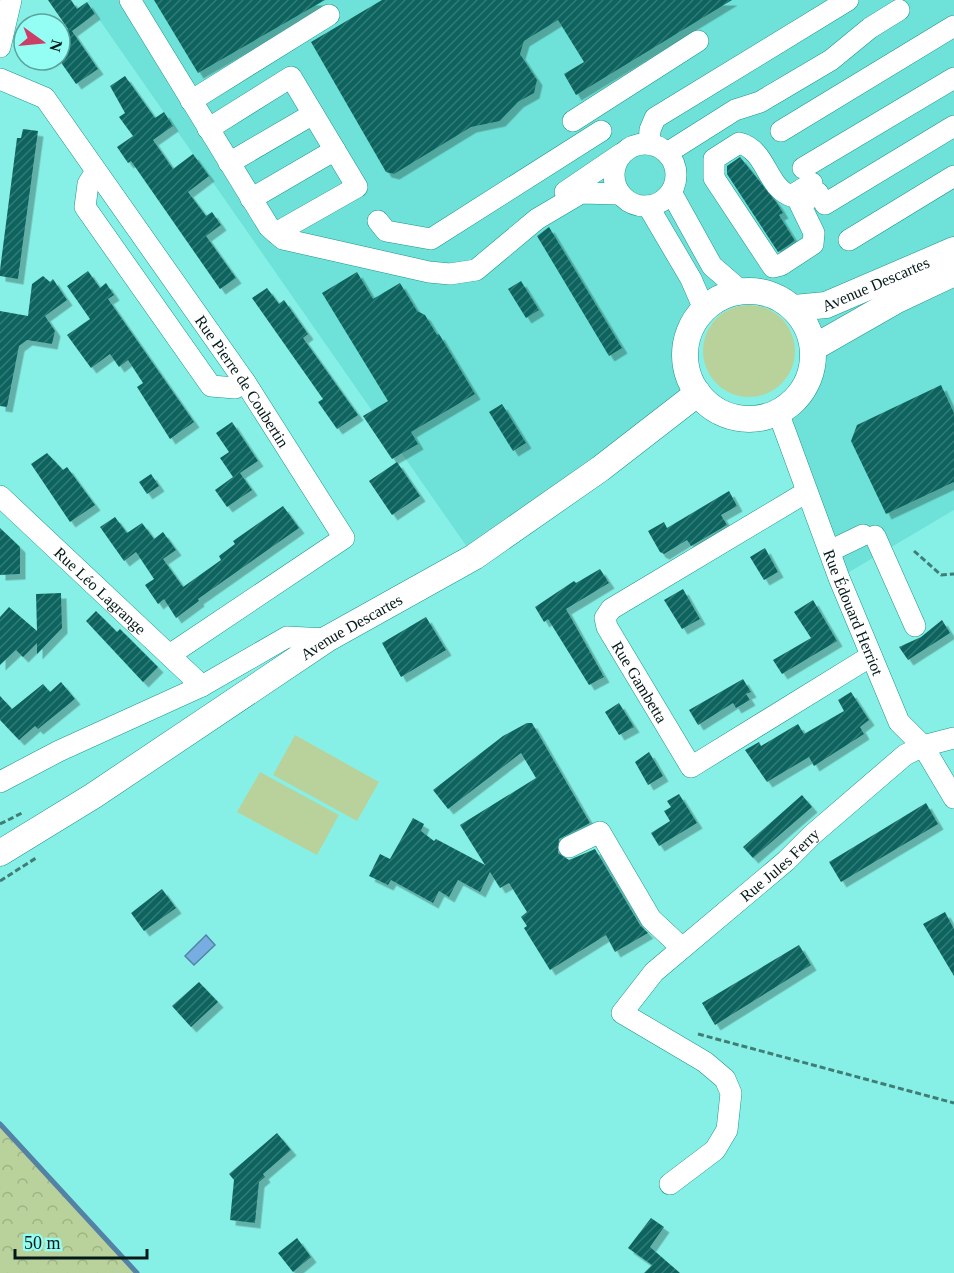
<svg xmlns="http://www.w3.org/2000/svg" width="954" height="1273" font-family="Georgia,serif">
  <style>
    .built { fill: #6ee2d8 }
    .green { fill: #b9d29b }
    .forest { fill: url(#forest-crowns) }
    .water { fill: #77aee1; stroke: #5482a5; stroke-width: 1.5 }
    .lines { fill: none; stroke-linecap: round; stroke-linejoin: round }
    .stream { stroke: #5482a5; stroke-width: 5 }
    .building { fill: url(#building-hatch); filter: url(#shadow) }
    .minor-casing { stroke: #1c958d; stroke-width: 22 }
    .major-casing { stroke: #1c958d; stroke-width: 27 }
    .path { stroke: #407d77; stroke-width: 3; stroke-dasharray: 6 3; stroke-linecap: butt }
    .minor { stroke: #fff; stroke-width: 21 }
    .major { stroke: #fff; stroke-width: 26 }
    .labels { text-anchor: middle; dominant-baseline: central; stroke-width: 6; stroke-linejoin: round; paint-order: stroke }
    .street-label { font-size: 16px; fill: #031a18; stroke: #94fef4 }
  </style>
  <defs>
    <pattern id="forest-crowns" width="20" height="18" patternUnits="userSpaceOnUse" patternTransform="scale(1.5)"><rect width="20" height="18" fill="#b9d29b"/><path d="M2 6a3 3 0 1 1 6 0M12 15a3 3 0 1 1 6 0" fill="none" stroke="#9db485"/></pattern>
    <pattern id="building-hatch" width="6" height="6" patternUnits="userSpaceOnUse" patternTransform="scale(1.5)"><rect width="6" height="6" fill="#0d645e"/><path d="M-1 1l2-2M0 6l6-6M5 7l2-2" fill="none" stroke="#367a75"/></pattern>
    <filter id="shadow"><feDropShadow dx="5.5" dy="5.5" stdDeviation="0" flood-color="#0004"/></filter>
  </defs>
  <rect width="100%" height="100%" fill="#87f0e6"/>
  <path class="built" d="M90 0H954V510L839 578 778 412 797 398 813 367V348L781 298 741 291 727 294 704 309 688 335 687 368 698 393 474 557 87 2Z"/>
  <path class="green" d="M703 351a46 46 0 1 1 92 0a46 46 0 1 1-92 0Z
    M295 735 379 782 357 821 273 775Z
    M260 772 339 815 317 855 237 812Z"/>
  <path class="forest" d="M0 1124 11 1134 137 1273H0Z"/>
  <path class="water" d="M206 935 215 945 194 965 185 956Z"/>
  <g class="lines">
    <path class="stream" d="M0 1124 137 1273"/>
  </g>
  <path class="building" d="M48 0H71L77 9 87 2 95 14 72 31 98 69 76 84 60 61V34L68 29Z
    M154 0H325L198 73Z
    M382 0H732L576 95 564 74 584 62 558 20 524 41 520 54 537 80 534 93 518 102 500 121 471 127 394 174 386 172 311 42Z
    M125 76 155 118 164 112 173 126 153 140 173 169 193 154 209 176 188 192 206 216 212 212 221 225 206 236 236 278 220 289 131 161 128 163 117 147 133 136 119 117 125 113 110 86Z
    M23 129 38 131 18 279 0 276V270L17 138H21Z
    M740 157 777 203 783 213 779 215 795 241 778 252 727 174V166Z
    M549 227 622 348 609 356 537 236Z
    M88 271 100 288 106 283 114 295 108 299 194 422 170 439 137 387 143 383 128 360 119 367 110 354 91 368 67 335 90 319 67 286Z
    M357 272 373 299 400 283 417 311 425 315 437 335 439 334 475 394 411 432 418 444 392 459 363 416 388 401 322 293Z
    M43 276 50 282 53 279 67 300 45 316 55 331 52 344 27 340 19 346 7 407 0 406V311L28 316 32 284Z
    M521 281 539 310 526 318 508 289Z
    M267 288 279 304 284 300 308 334 303 338 358 415 337 429 318 402 323 399 252 298Z
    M941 385 954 413V482L886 514 851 441 857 425Z
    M502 404 526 443 513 451 489 412Z
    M232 422 258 461 240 473 252 490 227 507 215 490 233 477 220 458 229 452 216 433Z
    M47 453 63 470 67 467 95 505 70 522 31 464Z
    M397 462 420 496 392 515 369 481Z
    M151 474 159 486 147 494 139 482Z
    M729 491 737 506 721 515 727 525 691 546 687 540 664 554 660 552 648 531 664 522 667 528Z
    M283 506 299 528 198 599 199 601 176 618 164 599 158 604 145 585 154 579 136 552 124 561 100 527 115 517 127 533 142 523 154 539 163 532 176 550 163 559 183 587 221 560 219 556 235 544 233 541Z
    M0 528 20 547V574L0 575Z
    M765 548 778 572 764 580 750 557Z
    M600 569 609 583 566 609 604 677 589 685 548 619 544 622 535 607 574 581 576 583Z
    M683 589 700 619 682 629 664 600Z
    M61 593 62 628 37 654V643L23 657 16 650 0 665V617L9 607 37 631 36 594Z
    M813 600 837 641 782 674 773 660 811 638 794 612Z
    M96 611 117 632 120 629 158 667 143 682 86 621Z
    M426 617 446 650 401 677 382 643Z
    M942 620 950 633 908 660 899 647 921 637Z
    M743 679 751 692 746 694 750 700 736 708 733 703 698 725 689 710Z
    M61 682 75 699 38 729 35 726 19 740 0 720V696L12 709 43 684 50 692Z
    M851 692 869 720 860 727 864 734 814 766 809 757 767 782 745 750 759 742 761 746 798 724 804 734 844 711 838 700Z
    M619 703 634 727 619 735 605 712Z
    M527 723H532L590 823 559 839 558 853 569 860 595 849 640 925 648 933 615 952 606 935 550 970 524 928 527 926 521 917 527 912 509 883 500 888 490 872 480 892 458 880 449 897 439 891 433 903 391 880 388 885 369 876 380 854 390 859 413 818 424 824 421 831 434 841 436 839 485 865 460 825 536 778 521 753 448 809 433 790 503 736Z
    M649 752 663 776 648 785 635 762Z
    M679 794 697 823 659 846 651 833 670 821 664 811 671 807 667 801Z
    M802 795 812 807 753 858 743 847Z
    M926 803 938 824 841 882 829 862Z
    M162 889 176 908 144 931 131 913Z
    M945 912 954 929V976L923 924Z
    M799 945 811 965 715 1025 702 1003Z
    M199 982 218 1002 191 1027 172 1006Z
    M277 1133 291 1150 263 1174 265 1177 259 1182 255 1223 230 1220 234 1180 229 1174Z
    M651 1218 664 1227 650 1247 680 1273H644L652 1265 628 1248Z
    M297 1238 311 1257 293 1272 278 1253Z"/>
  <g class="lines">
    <g class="minor-casing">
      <g id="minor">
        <path d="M130 0 269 227 283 239 429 272 450 274 476 270 537 219 581 193 620 194"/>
        <path d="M0 47 11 0"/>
        <path id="s1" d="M0 79 45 98 245 382 344 538 171 654"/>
        <path d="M191 101 329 15"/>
        <path d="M573 121 698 41"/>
        <path d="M208 129 291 77 357 187 276 233"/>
        <path d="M781 131 954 26"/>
        <path d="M649 144 650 130 655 118 848 0"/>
        <circle cx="645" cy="175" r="31"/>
        <path d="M667 153 735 110 760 102 831 60 870 28 899 10"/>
        <path d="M229 163 313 114"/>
        <path d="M803 168 954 78"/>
        <path d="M96 171 88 184 85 207 211 386 235 388 245 382"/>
        <path d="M812 183 791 196C766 187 767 150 739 143L714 159V178L773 267 781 265 813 244 814 233 800 204 818 193"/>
        <path d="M565 192 621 154"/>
        <path d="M671 192 712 266 741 291"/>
        <path d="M251 199 335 150"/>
        <path d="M825 204 954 126"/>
        <path d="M648 206 691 279 704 309"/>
        <path d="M378 221 386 231 431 239 601 131"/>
        <path d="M849 240 954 176"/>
        <path id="s2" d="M778 412 839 578 899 722 923 746 954 798"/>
        <path id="s3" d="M805 493 611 609 605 618 607 627 691 767 871 656"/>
        <path id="s4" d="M0 496 202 686"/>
        <path d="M875 536 915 626"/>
        <path d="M830 551 863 535"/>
        <path d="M0 782 59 751 202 686 287 637 327 639"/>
        <path d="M569 847 600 832 651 919 682 948"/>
        <path id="s5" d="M670 1184 715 1150 727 1130 731 1093 725 1079 705 1062 622 1013 654 972 786 861 812 835 905 755 923 746 954 738"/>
      </g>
    </g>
    <g class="major-casing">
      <g id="major">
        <circle cx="749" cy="355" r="64"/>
        <path id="s6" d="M794 308 826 305 954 250"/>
        <path d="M813 348 897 300 954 273"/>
        <path id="s7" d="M0 853 93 796 327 639 474 557 600 469 698 393"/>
      </g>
    </g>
    <path class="path" d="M914 551 941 575 954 574
      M0 824 22 813
      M0 881 36 858
      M698 1034 954 1103"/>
    <use href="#minor" class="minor"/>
    <use href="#major" class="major"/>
  </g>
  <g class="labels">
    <g class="street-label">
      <text stroke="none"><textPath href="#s6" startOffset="86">Avenue Descartes</textPath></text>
      <text stroke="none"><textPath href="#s1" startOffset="394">Rue Pierre de Coubertin</textPath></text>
      <text stroke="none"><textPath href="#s4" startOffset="138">Rue Léo Lagrange</textPath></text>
      <text stroke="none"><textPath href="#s2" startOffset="214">Rue Édouard Herriot</textPath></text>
      <text stroke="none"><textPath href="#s7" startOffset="418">Avenue Descartes</textPath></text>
      <text stroke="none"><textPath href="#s3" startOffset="310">Rue Gambetta</textPath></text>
      <text stroke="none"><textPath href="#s5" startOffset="472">Rue Jules Ferry</textPath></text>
    </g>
  </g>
  <g transform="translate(42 42) rotate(105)"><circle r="28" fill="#94fef4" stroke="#5aa39c" stroke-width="1.5"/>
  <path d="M0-4.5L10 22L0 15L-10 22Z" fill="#cc3e66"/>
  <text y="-9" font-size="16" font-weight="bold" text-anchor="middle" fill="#031a18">N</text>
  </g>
  <path d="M15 1249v9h132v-9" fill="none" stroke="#031a18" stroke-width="3"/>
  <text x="24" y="1249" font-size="18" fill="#031a18" stroke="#94fef4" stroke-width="4.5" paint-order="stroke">50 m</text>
</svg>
